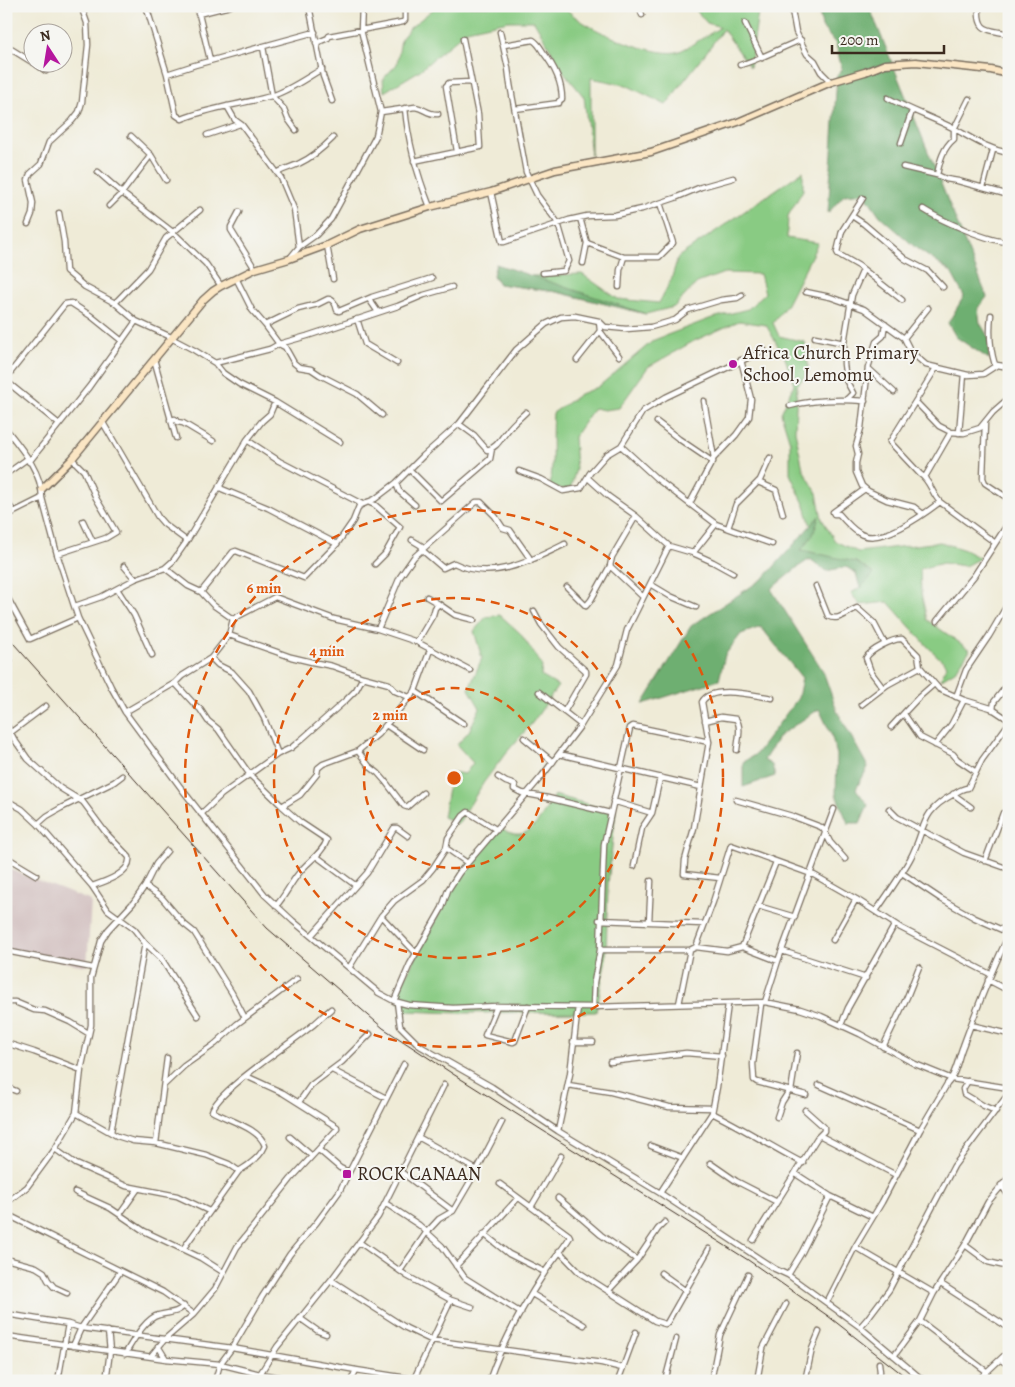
<svg xmlns="http://www.w3.org/2000/svg" width="1015" height="1387" font-family="Alegreya,serif">
  <style>
    .industrial { fill: #d1bfbf }
    .green { fill: #89cb83; stroke: #627a50 }
    .forest { fill: #6eaf71; stroke: #546c48 }
    .lines { fill: none; stroke-linecap: round; stroke-linejoin: round }
    .minor-casing { stroke: #7a6e5f; stroke-width: 7 }
    .secondary-casing { stroke: #7a6e5f; stroke-width: 9 }
    .minor { stroke: #fff; stroke-width: 4.5 }
    .secondary { stroke: #fbe6c4; stroke-width: 6 }
    .rail { stroke: #3b2a1e; stroke-width: 1 }
    .ring { fill: none; stroke: #df570d; stroke-width: 2.5; stroke-dasharray: 9 6 }
    .poi-dot { fill: #b5179e; stroke: #f6f6f2; stroke-width: 2 }
    .labels { text-anchor: middle; dominant-baseline: central; stroke-width: 4; stroke-linejoin: round; paint-order: stroke }
    .poi-label { font-size: 19px; fill: #3b2a1e; stroke: #f6f6f2; text-anchor: start }
    .centre { fill: #df570d; stroke: #f6f6f2; stroke-width: 2.5 }
    .ring-label { font-size: 15px; text-anchor: middle; font-weight: bold; fill: #df570d; stroke: #f6f6f2; stroke-width: 4; stroke-linejoin: round; paint-order: stroke }
  </style>
  <rect width="100%" height="100%" fill="#f6f6f2"/>
  <filter id="ink" filterUnits="userSpaceOnUse"><feTurbulence type="fractalNoise" baseFrequency=".02" numOctaves="2"/><feDisplacementMap in="SourceGraphic" scale="10" xChannelSelector="R" yChannelSelector="G"/><feConvolveMatrix kernelMatrix="1 2 1 2 8 2 1 2 1" color-interpolation-filters="sRGB"/></filter>
  <filter id="wash" filterUnits="userSpaceOnUse"><feTurbulence type="fractalNoise" baseFrequency=".0096" numOctaves="4" result="noise"/><feDisplacementMap in="SourceGraphic" scale="20" xChannelSelector="R" yChannelSelector="G"/><feGaussianBlur stdDeviation="1.12" result="paint"/><feColorMatrix in="noise" values="0 0 0 0 0 0 0 0 0 0 0 0 0 0 0 0 0 1.4 0 .05"/><feComposite in="paint" operator="in"/></filter>
  <g filter="url(#wash)">
    <rect width="100%" height="100%" fill="#efebd7"/>
    <path class="industrial" d="M6 868 91 901 87 966 6 952Z"/>
    <path class="green" d="M437 6H564C578 27 652 57 677 52 685 50 712 32 721 27L707 23 692 6H759L750 67 723 29C705 56 684 79 666 105L626 85 591 78V155L584 97 563 71 534 21H508L467 30 419 71 384 92 383 79 397 64 401 39 410 28Z
      M803 171V190L788 216 787 238 818 243 787 304 773 323 779 336 805 342 809 372 797 385 795 431 803 469 817 493 822 519 835 541 858 552 940 542 965 550 980 558 965 566 943 563 920 569 921 593 927 620 970 650 955 671 940 680 947 665 929 648 888 602 860 605 851 593 860 588 874 574 828 556 801 550 813 534 805 506 790 474V442L781 413 794 384 785 358 766 325 739 321 694 341 648 367 619 408 604 410 594 408 574 437 576 469 570 490 550 487C554 462 551 438 553 413L580 394 598 387 654 340 712 318 748 309 765 293 760 274 724 273 697 283 674 307 646 314 557 292 499 284 493 276H531L582 274 618 299 659 303 671 280 678 257Z
      M500 615 520 633 542 665 541 676 558 686 533 722 506 753 484 782 458 824 443 817 451 772 465 774 473 763 457 745 469 731 480 708 469 689 482 658 474 631 486 617Z
      M554 795 598 807 616 810 608 884 606 958 596 1012 458 1013 404 1011 395 996 465 866 501 828C505 830 512 834 516 834 535 836 546 808 554 795Z"/>
    <path class="forest" d="M818 6H869L987 297 978 308 980 323 989 338V359L956 337 948 323 964 296 951 272 916 248 880 216 864 193 844 195 828 213 837 76 842 70 836 44 822 27Z
      M496 264 646 314 557 292 499 284 493 275Z
      M819 516 813 535 801 550 856 562 874 574 860 588 856 573 846 567 826 571 810 559 798 567 771 589 823 671 837 711 868 767 856 789 868 805 860 823H848L836 795 837 755 831 734 819 709 780 735 764 760 772 765 775 776 743 787V762L756 754 798 698 802 678 761 627 741 634 725 655 719 680 643 704 691 626 764 578Z"/>
  </g>
  <g filter="url(#ink)">
    <g class="lines">
      <g class="minor-casing">
        <path id="minor" d="M197 6 210 60
          M309 6 323 76 332 101
          M639 6 642 15
          M979 6C977 33 988 29 1009 34
          M147 9 167 74 176 115 182 119C210 107 241 105 271 96 289 91 306 78 322 69
          M792 10 796 32 807 54 815 61 821 72 831 82
          M198 14 230 6
          M745 23 762 58
          M500 32 508 68 510 84 526 172 537 195 558 223 569 261 564 271 543 273
          M316 43 328 38 329 36 403 22 405 20V8L403 6
          M504 45 533 40C538 43 540 47 543 52 554 66 562 82 562 99L559 101V103L515 109
          M6 46 32 62
          M263 47 272 96 284 109 288 119 296 130
          M33 62 46 71
          M740 65C761 59 780 48 801 40
          M167 74 195 65 315 32
          M888 98C910 110 933 118 955 129 973 139 988 149 1008 153
          M227 106 235 120 242 125 281 178 294 209 299 247
          M405 108C408 143 417 174 430 207
          M381 112 415 107C424 108 428 115 438 114
          M207 135 240 124
          M131 136 151 155 166 180
          M901 143 912 111
          M457 151 446 86 449 83 471 82
          M414 161 480 147 478 114 463 39
          M903 167 937 175 946 179 958 181 1009 195
          M98 172 122 193 174 233 206 264 221 286
          M277 173C285 168 293 167 300 163 313 157 323 148 333 138
          M937 175C940 160 943 148 954 139V129L969 99
          M983 188 993 150
          M491 192 502 242H504L569 220 587 216 615 215 642 209 675 198 701 187 733 178
          M863 198 842 231 837 252 838 254 859 266 902 300
          M109 206 122 193 151 155
          M923 209C940 220 989 242 1009 242
          M239 212 231 227V230L255 269
          M59 213 64 242 66 271 85 287 115 303 136 321 171 337
          M852 216 864 224 905 259 928 271 943 287
          M580 218 587 243 583 263
          M28 224 32 214 33 203 28 180 30 174 41 164 49 142 72 121 79 112 82 102 88 45 87 23 81 6
          M587 243 624 257H659L673 243 660 203
          M327 245 333 279
          M290 258 299 247 316 235 331 219 376 136 381 112 361 30 362 6
          M236 278 252 310 265 325 279 344 285 347 294 363 299 367 311 369 320 375 357 394 382 415
          M619 287 620 270 624 257
          M806 292 830 297 864 309 904 338 911 352 926 365 968 375 983 374 997 365 1009 367
          M369 299 378 312
          M115 303 148 269 166 238 200 210
          M991 315C989 332 990 349 995 365
          M357 319 365 344 397 363
          M599 321 600 331 619 356
          M885 324 883 336 876 342 868 368 861 428 856 446 858 454 856 463V472L862 486 868 491 887 500 914 507 923 514
          M265 325 298 309 318 304 328 299C333 299 336 305 337 310L339 311 372 297 432 278
          M815 337 844 343
          M171 338 194 350 215 363 223 373 239 384 275 402 340 442
          M904 338 928 308
          M154 359 176 438
          M577 360 600 331
          M215 363 270 349 279 344 307 336 398 306 424 295 452 287
          M868 368 894 392
          M936 368 890 442 920 474C930 480 932 494 940 502L994 542
          M6 378 65 304 71 303 91 316 122 341
          M6 381 59 424
          M846 400 853 393 846 380 844 364V343L852 295 863 270
          M704 401 714 458
          M916 402 939 426 951 432 964 433 980 428 993 412 1009 398
          M790 406C815 399 839 399 865 401
          M170 420 175 419 177 422 183 423 213 441
          M102 421 158 517 164 524 187 541
          M657 422 679 439 713 462
          M985 423 983 478 985 483 1009 499
          M459 424 474 435 487 450C497 448 501 438 508 430 513 423 520 418 526 412
          M6 429C21 448 42 472 42 498L57 554 78 618 111 687 125 712 181 788 265 895 293 921 379 993 394 1001 409 1005 453 1008 497 1006 593 1007 765 1002 800 1009 821 1016 860 1034 915 1064 952 1079 1009 1088
          M959 433 964 374
          M247 440 279 461 362 504
          M621 446 657 479 716 524 772 544
          M29 462 89 387 136 321
          M410 470 441 501 490 459 492 448
          M519 471 541 479 563 491 581 488 590 473 606 455 621 446 643 411 666 397 764 350
          M6 474 27 459
          M925 477 951 432
          M588 478 608 496 636 516 669 546 693 553 713 562 733 573
          M758 482 776 490 783 514
          M396 483 399 491 415 505
          M219 486 222 489 268 508 337 544
          M865 489 833 512 834 514H839C845 521 852 529 859 533 880 547 923 515 940 502
          M6 501 14 512
          M368 502 375 505 400 527 385 554 375 564
          M690 503 714 458 736 435 749 417 751 399 741 360
          M6 516 42 498
          M636 516 612 557 610 566 643 597
          M83 521 93 542
          M728 528 736 504 760 480 770 458
          M412 540 422 546V550L443 568 454 563C491 582 531 561 565 544
          M693 553 716 524
          M57 554 106 538 116 532 96 498 84 471 72 459
          M124 566 135 579
          M165 568 188 586 201 592 213 605 233 619
          M650 584 670 596 696 607
          M816 586 828 616C838 622 847 612 857 608L874 623 885 644
          M567 587 586 606 591 600 610 566
          M117 589 134 615 152 655
          M201 592 233 552 236 551 304 578 337 544 353 521 359 506 375 499 396 483 423 456 459 424 516 350 546 324 561 317 575 316 599 321 605 327 626 329 651 327 675 320 688 310 721 300 737 298 742 295
          M6 595 30 639 78 618
          M439 604 455 615 474 620
          M75 606 101 597 135 579 165 568 173 561 187 541 247 440 262 421 270 414 275 402
          M534 611 541 624 559 647 586 671V674L564 712
          M937 621 974 576 1009 522
          M378 629 400 577 414 557 476 502H481L495 516 503 528 510 530 529 557 530 561
          M229 635 291 657 312 662 332 666 363 677 389 684 395 691 409 697
          M417 642 433 615 435 608 439 604 427 597
          M211 658 218 665 232 672 249 691 264 718 278 754
          M6 664 10 661
          M175 683 196 706 200 709 208 721 218 729 250 775 282 806 300 822 327 840C322 854 308 861 299 873 290 884 285 896 276 906
          M883 688 871 672 866 658C870 650 894 638 902 639L918 655 920 667 939 689 964 700 991 708 1009 720
          M415 691 464 724
          M539 692 581 725
          M956 697 966 670 989 636 1009 602
          M861 705 887 685 920 667
          M993 710 994 702 1009 683
          M125 712 175 683 182 676 211 658 229 635 233 619 275 597 334 619 378 629 417 642 470 670
          M904 714 920 737 953 754 957 759 976 772
          M705 721 721 717 736 719C742 727 738 740 737 750
          M6 724 14 739 28 759 60 788 83 802 106 833 129 857C132 873 104 882 92 886
          M386 725 423 750
          M891 727 918 698 934 684
          M6 736 46 706
          M524 738 553 762
          M935 745 951 725 964 700
          M358 751 369 766 378 773 385 781 404 806 407 807 423 793
          M559 754 701 787
          M498 777 506 782 515 785 514 789 522 793 548 798 610 813
          M953 794 971 807
          M6 800 22 809 38 824 92 886 108 910 134 929 145 943 161 958 198 1016
          M736 800 792 816 821 827 824 830 830 842 845 859
          M613 801 652 813
          M282 806 300 795 317 774 318 768 323 764 358 751 378 734 415 691 430 650
          M889 809 897 817 964 853 1009 869
          M201 814 221 795 278 754 291 748 302 739 346 700 356 690 363 677
          M38 824 47 816 61 808 114 782 122 776
          M446 848 466 862
          M167 851 156 864 145 886 162 898 184 924 194 932 232 993 245 1018
          M316 856 355 885
          M6 857 36 875
          M985 861 1003 813
          M634 866 642 828 652 813 660 778
          M902 873 941 899 975 918 1009 933
          M720 878 684 874 685 860 694 828 709 742 702 702C711 684 756 696 772 698
          M758 906 795 917
          M876 911C888 894 900 877 910 859 927 828 918 813 954 794 959 791 962 788 968 788L982 760 1009 723
          M381 916 416 953
          M599 920 703 924
          M649 922 651 881
          M311 936 367 873 394 828H397L408 836
          M833 940 856 899
          M696 947 713 902 731 845 814 875 856 899 901 928 990 974
          M742 947 776 862
          M600 950H690L696 947 727 951 742 947 778 961
          M6 951 93 968
          M782 951 866 978
          M349 968 381 916 394 901 423 880 433 868 446 848 448 838 463 816 468 812 497 830
          M988 980 1009 991
          M394 1001 410 964 442 908 448 890 459 873 542 776 581 725 618 665 627 630 669 546
          M6 1002H15L34 1010 45 1011 70 1022 88 1033
          M397 1002 400 1026 420 1046 492 1087 558 1131 660 1193 775 1269 788 1275 860 1327 924 1381
          M765 1002 778 961 834 809
          M679 1004 690 950
          M761 1004 753 1064 754 1080 757 1082 806 1095
          M497 1006 485 1035 513 1042 515 1041 528 1006
          M593 1007 594 982 600 950 604 844 630 728 633 726 709 742
          M841 1025 848 1008 895 924
          M971 1025 1009 1034
          M573 1042H593
          M6 1043 34 1052 81 1070
          M883 1047 907 997 919 967
          M610 1062 686 1053 722 1056
          M332 1070 386 1098
          M968 1081 963 1089 964 1094 984 1106 996 1111
          M164 1085 184 1066 215 1044 237 1024 297 979
          M568 1085 611 1092 669 1107 712 1108
          M819 1085 920 1130
          M6 1087 16 1091
          M791 1091 797 1053
          M299 1102 311 1085 342 1062 370 1034
          M76 1113 117 1136 133 1141 156 1143 206 1155 229 1164 239 1171
          M712 1113C743 1128 772 1147 803 1163
          M777 1117 782 1102 789 1091
          M558 1131 570 1074 578 1007
          M111 1132 145 943
          M821 1136 896 1175
          M290 1137 312 1156
          M418 1137 477 1170
          M156 1143 167 1058
          M651 1146 683 1158
          M55 1149 76 1164 126 1186 177 1196 209 1211
          M319 1150 340 1168 349 1172
          M710 1163 736 1181 777 1202
          M401 1172 453 1211
          M796 1174 830 1196 873 1217
          M1001 1185 1009 1196
          M75 1192 110 1208 144 1231 201 1258 223 1272
          M660 1193 712 1113 717 1087 728 1004
          M558 1198 601 1235 637 1260
          M385 1203 419 1225 442 1246 465 1278 521 1313
          M6 1205 10 1200 27 1187 55 1149 76 1113 81 1070 91 1025V978L96 960 101 941 108 930 133 903 145 886
          M531 1207 561 1156
          M6 1214 163 1292 194 1314
          M120 1214 137 1190
          M484 1234 509 1254 545 1272
          M753 1240 817 1138 824 1131V1127L805 1110
          M359 1242 407 1276 451 1300 413 1381
          M965 1245 988 1262 1009 1267
          M855 1247 934 1293
          M183 1249 239 1171C249 1165 261 1156 265 1146 260 1128 227 1120 212 1111 218 1090 293 1042 313 1025 319 1020 325 1014 331 1009
          M559 1251 580 1273 655 1321 665 1324 667 1323 709 1249
          M6 1259 36 1267 44 1272 48 1280 54 1287 67 1293
          M456 1266 518 1198
          M400 1271 426 1233 439 1219 453 1211 477 1170 502 1122
          M661 1273 686 1291
          M788 1275 802 1252 830 1196
          M331 1280 406 1328 431 1340 602 1363 622 1368
          M941 1284 1009 1328
          M608 1291 637 1260 658 1229 665 1222
          M532 1294 584 1325
          M451 1300 472 1307
          M827 1302 855 1247 882 1202 920 1130 947 1084C956 1075 958 1058 963 1046 977 1008 991 971 1009 935
          M6 1314 68 1324 81 1328 232 1348 356 1370 426 1381
          M301 1319 318 1331 326 1334
          M920 1321 986 1371
          M860 1327 867 1319 889 1290 954 1166 1009 1093
          M6 1336 166 1359 220 1364 260 1374 304 1381
          M73 1346 81 1328 120 1272
          M158 1346 166 1359
          M125 1354C132 1343 145 1318 159 1315 169 1312 176 1314 184 1306
          M151 1356 165 1339 194 1314 215 1289 237 1247 291 1179 337 1129V1127L283 1093 246 1076
          M894 1356 920 1321 934 1293 965 1245 988 1202 1009 1177
          M1001 1360 1009 1365
          M260 1374 277 1347 331 1280 378 1217 444 1085
          M58 1381 68 1324
          M106 1381 110 1351 108 1331
          M215 1381 220 1364 232 1348 262 1297 290 1254 317 1222 339 1192 404 1064
          M351 1381 356 1370
          M489 1381C502 1342 523 1306 545 1272 553 1260 563 1249 570 1237L569 1235 500 1184
          M618 1381 636 1332
          M665 1381 676 1339
          M711 1381 720 1335 748 1275
          M757 1381 763 1348 786 1304
          M805 1381 812 1349 819 1332
          M877 1381 880 1372 879 1363
          M977 1381 1009 1351"/>
      </g>
      <g class="secondary-casing">
        <path id="secondary" d="M42 489 72 459 203 300 213 291 221 286 255 269 289 259 327 245 360 229 430 207 491 192 555 170 651 152 738 122 831 82 865 72 885 64 916 62 991 70 1009 74"/>
      </g>
      <use href="#minor" class="minor"/>
      <use href="#secondary" class="secondary"/>
      <path class="rail" d="M6 635 267 928 383 1028 453 1074 748 1260 828 1316 911 1381"/>
    </g>
  </g>
  <g class="ring">
    <circle cx="454" cy="778" r="90"/>
    <circle cx="454" cy="778" r="180"/>
    <circle cx="454" cy="778" r="269"/>
  </g>
  <g class="poi-dot">
    <circle cx="733" cy="364" r="5"/>
    <rect x="342" y="1169" width="10" height="10" rx="2.5"/>
  </g>
  <g class="labels">
    <g class="poi-label">
      <text x="743" y="353">Africa Church Primary<tspan x="743" dy="22">School, Lemomu</tspan></text>
      <text x="357" y="1174">ROCK CANAAN</text>
    </g>
  </g>
  <circle cx="454" cy="778" r="8" class="centre"/>
  <g class="ring-label">
    <text x="264" y="593">6 min</text>
    <text x="327" y="656">4 min</text>
    <text x="390" y="720">2 min</text>
  </g>
  <rect width="1015" height="1387" fill="none" stroke="#f6f6f2" stroke-width="25"/>
  <g transform="translate(48 48) rotate(348)"><circle r="24" fill="#f6f6f2" stroke="#aba49d"/>
  <path d="M0-4L9 19L0 12L-9 19Z" fill="#b5179e"/>
  <text y="-8" font-size="14" font-weight="bold" text-anchor="middle" fill="#3b2a1e">N</text>
  </g>
  <path d="M832 45v8h112v-8" fill="none" stroke="#3b2a1e" stroke-width="2.5"/>
  <text x="840" y="45" font-size="15" fill="#3b2a1e" stroke="#f6f6f2" stroke-width="4" paint-order="stroke">200 m</text>
</svg>
